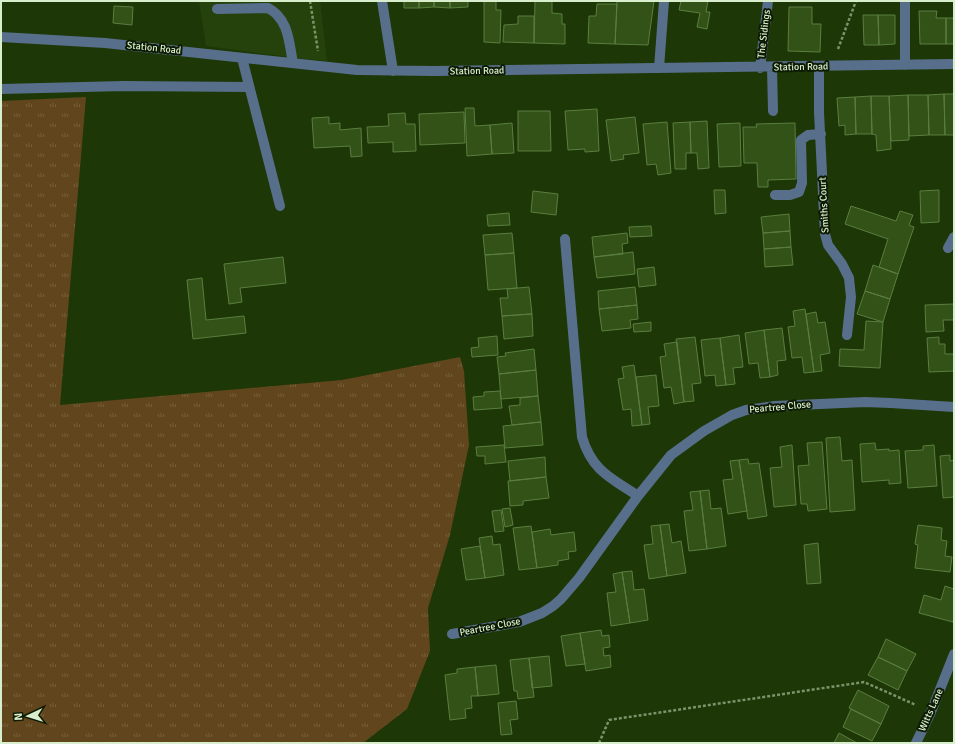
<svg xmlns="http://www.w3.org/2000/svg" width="955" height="744" font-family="Signika,sans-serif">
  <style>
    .built { fill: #26420c }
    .grass { fill: url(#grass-tufts) }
    .building { fill: #325218; stroke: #5a7e40 }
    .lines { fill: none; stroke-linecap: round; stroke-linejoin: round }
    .path { stroke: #7b936a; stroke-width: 2.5; stroke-dasharray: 3 2; stroke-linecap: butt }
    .minor { stroke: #586f8c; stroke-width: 10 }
    .labels { text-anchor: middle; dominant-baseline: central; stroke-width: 4; stroke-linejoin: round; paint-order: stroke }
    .street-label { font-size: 10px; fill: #d9eecd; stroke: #0d1b03 }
  </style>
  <defs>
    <pattern id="grass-tufts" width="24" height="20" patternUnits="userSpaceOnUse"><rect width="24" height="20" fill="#61451c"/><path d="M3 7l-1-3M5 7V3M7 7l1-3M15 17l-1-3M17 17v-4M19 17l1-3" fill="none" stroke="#77603c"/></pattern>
  </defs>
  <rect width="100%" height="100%" fill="#1d3706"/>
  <path class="built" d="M199 1H320L327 61 296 58 206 46Z"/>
  <path class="grass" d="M86 97 60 405 342 380 460 357 464 371 469 445 450 535 428 608 430 651 407 709 363 743H1V101Z"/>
  <path class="building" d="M404 1H419V8H404Z
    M419 1H434V7L419 8Z
    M434 1H450V8L434 7Z
    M450 1H468V7L450 8Z
    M484 1H496V10H501L500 43 484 42Z
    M535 1H552V13L562 14V24H565V44L534 43Z
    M617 1H654L648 45 615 44Z
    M681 1H708L706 12H710L707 29 697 27 700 13 679 10Z
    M597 4H617L615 44 588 43 589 16H596Z
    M114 6 133 7 132 25 113 23Z
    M789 7H812V24H821L820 52 788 51Z
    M919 11H937L936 18H946V44H920Z
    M863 15H878L879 45H864Z
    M878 15H895V44L879 45Z
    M518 16H534V43L503 42 504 25 518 24Z
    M946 18H954V44H946Z
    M944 94 945 135H929L928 95Z
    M944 94H954V135H945Z
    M908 95 909 140 891 141 889 96Z
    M908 95H928L929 135 909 136Z
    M871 96 872 134H856L855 97Z
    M871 96H889L891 149 877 151 876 135 872 134Z
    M855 97 856 134 845 135V125L839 126 837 98Z
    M465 108H474L475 126 490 125 492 154 467 156Z
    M597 109 599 151 585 152V149L568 150 565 111Z
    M518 111H550L551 151H518Z
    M464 112 465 143 420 145 419 114Z
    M405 113 406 124H415L416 151 393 152V142L368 143 367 127 389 126 388 114Z
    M329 117V124L340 123V130L361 128 362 156 351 157 350 146 314 148 312 118Z
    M635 117 639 153 623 155 624 159 611 161 606 120Z
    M707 121 709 168 698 169 697 153H691L690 122Z
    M667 122 671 173 658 175 656 164 647 165 643 124Z
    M690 122 691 153H686V169H675L673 123Z
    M512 123 514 153 492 154 490 125Z
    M740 123 741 166 719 167 717 124Z
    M795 123 796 179 768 180V187H758L757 163H744L743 127H757L756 124Z
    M714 190H725L726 213 715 214Z
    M939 190V222L921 223 920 191Z
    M533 191 558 194 556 215 531 212Z
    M851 206 896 221 900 211 913 215 909 225 914 227 898 274 879 267 888 239 845 224Z
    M509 213 510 225 488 226 487 215Z
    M789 214 790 231 763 233 761 217Z
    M651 226 652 236 630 237 629 227Z
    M790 231 791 247 764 249 763 233Z
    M512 233 514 253 485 255 483 235Z
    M627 233 628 243 622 244 623 254 594 257 592 237Z
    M791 247 793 265 765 267 764 249Z
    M633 252 635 274 597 278 594 257Z
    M514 253 517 288 488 290 485 255Z
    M283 257 286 283 240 288 242 302 229 304 224 264Z
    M873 265 898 274 890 299 865 291Z
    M654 267 656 285 639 287 637 269Z
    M202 278 206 320 244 316 246 333 193 339 187 280Z
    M529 287 532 314 502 316 500 298H508L507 289Z
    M635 287 637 305 599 309 598 291Z
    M865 291 890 299 883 322 857 314Z
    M954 304V320H943L944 331 926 332 925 305Z
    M637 305 638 319 630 320 631 328 602 331 599 309Z
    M805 309 814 372 804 373 802 357 792 358 788 327 795 326 793 311Z
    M816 312 818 323 825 322 830 353 820 355 822 371 814 372 806 314Z
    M532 314 533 336 504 339 502 316Z
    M866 321 883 322 880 368 839 366 840 349 864 350Z
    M651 322V331L634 332 633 324Z
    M782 328 786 360 777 361 778 375 770 377 764 330Z
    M764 330 770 377 760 378 758 363 749 364 745 333Z
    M739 335 743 367 733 368 735 384 726 385 720 338Z
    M497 336 498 355 472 357 471 348 479 347 478 338Z
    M695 337 701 383 692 384 694 401 684 402 676 339Z
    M939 337V344H945V354H954V371L929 372 927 338Z
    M720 338 726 385 716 386 715 375 705 376 701 340Z
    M677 342 684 402 674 404 671 387 664 388 660 357 666 356 664 344Z
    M534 349 536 370 499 374 497 357 506 356 505 353Z
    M634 365 642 425 632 426 631 409 623 410 618 379 624 378 622 367Z
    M536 370 538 396 501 399 499 374Z
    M656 375 659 406 648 407 650 424 642 425 636 377Z
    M500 391 502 408 474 410 473 397 484 396V392Z
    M538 396 541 422 512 425 509 406 520 405V398Z
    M541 422 543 445 505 448 503 426Z
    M840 437 842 461 852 460 855 510 830 512 826 438Z
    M822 442 827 509 808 511 807 504H801L798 466 809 465 807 443Z
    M875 443 876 450 889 449V451L899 450 901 483 889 484V480L862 482 860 444Z
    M504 445 506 462 485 464V456H477L476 447Z
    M792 445 796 505 774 507 770 468 782 467 780 447Z
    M934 445 937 486 908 488 905 451 923 450V446Z
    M950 455V461L954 460V497L943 498 940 456Z
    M545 457 546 477 510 481 508 461Z
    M748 459 749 464 759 463 767 516 748 519 739 460Z
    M739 460 747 511 728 514 723 480 733 479 730 461Z
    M546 477 549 498 523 501V505L510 506 508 481Z
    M709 490 711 509 721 508 726 546 707 549 700 491Z
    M700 491 707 549 689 551 684 511 693 510 690 492Z
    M510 508 513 525 505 527 502 509Z
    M501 510 504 531 495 532 492 511Z
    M669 524 672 543 681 541 686 573 667 576 660 525Z
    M660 525 667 576 649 579 644 545 653 544 651 526Z
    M918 525 942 528 941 540 947 541 945 556 952 557 950 572 915 568 918 545 915 544Z
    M531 526 537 568 519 570 513 528Z
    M550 529 551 535 574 532 576 551 568 552 569 559 558 561V565L537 568 532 532Z
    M492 536 493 545 500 544 504 575 485 578 479 538Z
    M818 543 821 583 807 584 804 545Z
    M480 546 485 578 466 580 461 549Z
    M632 571 634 590 644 589 648 620 630 623 622 572Z
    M622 572 630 623 611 626 607 593 616 592 613 574Z
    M945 586 954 589V617L953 622 919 613 924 595 941 600Z
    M601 630 602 636 609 635 610 647 603 648 604 656 610 655 611 667 586 671 580 633Z
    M580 633 585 664 566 666 561 636Z
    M886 639 916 654 907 671 878 657Z
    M549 656 552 686 532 688 529 658Z
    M878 657 907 671 898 690 868 675Z
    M529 658 534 697 518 699 517 691H514L510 660Z
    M496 665 499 694 478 696 475 667Z
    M475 667 478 696H471L472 708 465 709 466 718 450 720 445 675 457 673V669Z
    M858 690 889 706 881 724 849 708Z
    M516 701 518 719 510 720 512 734 501 735 498 703Z
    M851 709 881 724 872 741 843 727Z
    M839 733 857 743H834Z"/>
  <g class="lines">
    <path class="path" d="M310 1 318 51
      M838 49 856 1
      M599 743 609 720 864 682 916 705"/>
    <path class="minor" d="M382 1 393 71
      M905 1V65
      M217 9 268 8C289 19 289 43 293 63
      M1 37 105 43 357 70 434 71 954 64
      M242 58 280 206
      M772 67 773 111
      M819 67V112L825 234 828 245 842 264 849 278 851 297 847 335
      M659 68 664 1
      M760 68 768 1
      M1 89 124 86 249 87
      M775 195H790L799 192 802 183 801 140 808 135 821 134
      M565 239 582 437C592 471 611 478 638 496
      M948 248 954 237
      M452 634 519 622 542 613 553 606 561 599 579 578 638 496 671 455 704 431 732 415 746 410 775 406 865 402 891 403 954 407
      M916 743 931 712 954 654"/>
  </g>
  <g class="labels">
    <g class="street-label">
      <text transform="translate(764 34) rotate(-83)">The Sidings</text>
      <text transform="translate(154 48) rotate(6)">Station Road</text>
      <text transform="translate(801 67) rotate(-1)">Station Road</text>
      <text transform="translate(477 71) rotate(-1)">Station Road</text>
      <text transform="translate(824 205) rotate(-93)">Smiths Court</text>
      <text transform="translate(780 407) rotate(-5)">Peartree Close</text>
      <text transform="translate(490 627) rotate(-11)">Peartree Close</text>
      <text transform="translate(931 710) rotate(-66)">Witts Lane</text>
    </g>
  </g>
  <rect width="955" height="744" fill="none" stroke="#d9eecd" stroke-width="4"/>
  <g transform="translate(28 716) rotate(266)" stroke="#0d1b03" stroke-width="3" paint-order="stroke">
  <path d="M0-3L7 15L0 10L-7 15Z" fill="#d9eecd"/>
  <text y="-6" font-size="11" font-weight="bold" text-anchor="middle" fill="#d9eecd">N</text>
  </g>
</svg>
